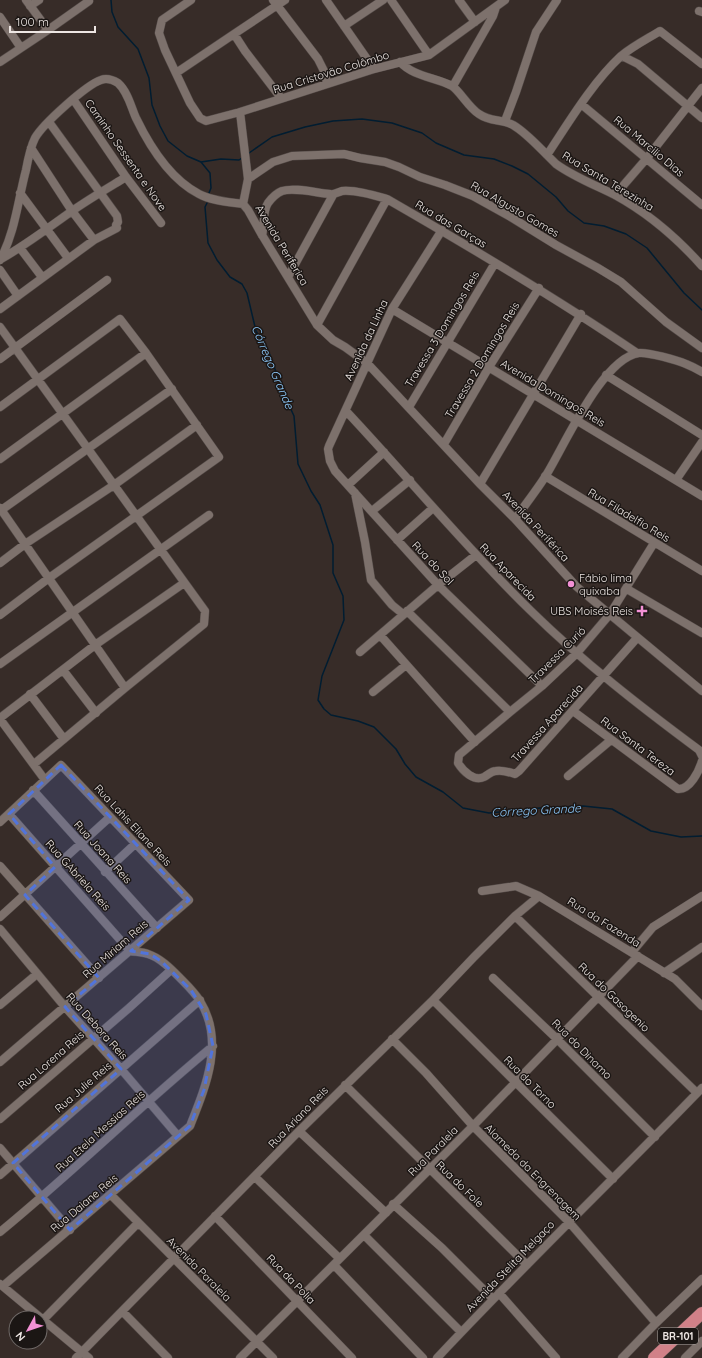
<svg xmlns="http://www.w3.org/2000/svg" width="702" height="1358" font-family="Quicksand,sans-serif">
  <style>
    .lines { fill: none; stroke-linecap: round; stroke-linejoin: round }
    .stream { stroke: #011d31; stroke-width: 1.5 }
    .minor-casing { stroke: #544b48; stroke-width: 9 }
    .highway-casing { stroke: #544b48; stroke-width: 13 }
    .minor { stroke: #7d716c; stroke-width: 8 }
    .highway { stroke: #d18188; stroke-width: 12 }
    .marked { fill: #5174db; fill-opacity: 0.2; stroke: #5174db; stroke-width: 3; stroke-dasharray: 8 5; stroke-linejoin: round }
    .poi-dot { fill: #f391d5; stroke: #1b1614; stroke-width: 1.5 }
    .labels { text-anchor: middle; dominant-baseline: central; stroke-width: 3; stroke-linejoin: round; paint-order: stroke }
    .shield { fill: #1b1614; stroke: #aea8a5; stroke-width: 1 }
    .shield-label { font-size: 10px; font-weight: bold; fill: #ede6e3 }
    .street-label { font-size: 11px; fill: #ede6e3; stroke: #1b1614 }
    .poi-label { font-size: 11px; fill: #ede6e3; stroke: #1b1614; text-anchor: start }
    .water-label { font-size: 12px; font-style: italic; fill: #8dc9fb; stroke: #1b1614 }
  </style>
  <rect width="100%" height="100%" fill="#372c28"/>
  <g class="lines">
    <path class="stream" d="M111 0 112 12 118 27 138 49 149 78 152 105 160 126 168 141 187 156 201 162 210 173 211 188 209 193
      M249 153 272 137 305 127 333 121 362 119 392 123 422 133 436 143 464 155 494 159 512 166 528 174 556 197 568 211 584 223 604 226 626 234 647 248 684 293 702 310
      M201 162 221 159 239 160 242 158
      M207 203 205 207 208 243 217 260 230 277 242 284 247 293 256 331 270 355 283 392 294 416 298 464 311 491 320 505 333 545V573L343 596 344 620 322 676 318 700 324 709 331 715 358 721 374 727 396 749 405 764 416 777 443 792 463 808 489 813 540 808 583 806 612 809 651 831 681 837 702 836"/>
    <g class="minor-casing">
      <path id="minor" d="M26 0 48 30
        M191 0 162 20 159 33 165 50 190 103 200 118 206 121 240 112 374 69 429 55 505 0
        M273 0 318 59 324 71 327 83
        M326 0 374 69
        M391 0 429 55
        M459 0 475 22
        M30 6 39 0
        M699 11 702 12
        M0 17 21 48
        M344 26 383 0
        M622 56 638 64 702 118
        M0 62 48 30 89 1
        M400 62C414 77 435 77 452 86 459 90 469 108 479 114 490 122 502 119 513 125 525 132 537 145 547 155 550 158 553 161 556 164 574 177 595 185 615 195 648 213 677 238 702 266
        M176 73 234 34
        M453 86 493 16 496 7
        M281 98 245 51 234 34 285 0
        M73 99 126 177 161 223
        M581 104 702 205
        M240 112 248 179 243 204
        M505 121 516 92 536 32 557 0
        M31 148 72 211 94 240
        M547 155C569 122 592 83 621 56 633 46 647 39 660 31L702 64
        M248 179 273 162 292 156 344 154 360 158 385 162 399 167 420 177 445 185 473 196 509 216 556 245 598 268 621 282 666 322 702 348
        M20 193 68 258
        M615 195 647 158 702 88
        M442 230 392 309 329 446 328 449 330 461 335 471 438 585 542 686
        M262 235C265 225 262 212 268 203 271 199 277 193 282 191 294 187 317 193 330 194 335 195 338 192 342 191 357 190 373 195 387 199 472 248 556 298 637 353
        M20 248 42 277
        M1 259C26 245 48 228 72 211 89 199 108 188 126 177
        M0 260C15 233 18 200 26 170 28 159 30 148 35 138 43 124 86 85 101 80 106 78 113 80 118 83 128 92 131 107 136 118 150 147 170 179 199 194 212 201 229 202 243 204L248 210 262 235 317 325 333 340 345 347 367 363 480 484 515 519 577 587 702 691
        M0 270 18 296
        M288 277 333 195
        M0 309 94 240 117 228 116 225 118 222 117 216 49 122
        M392 309 702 496
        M317 325 387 199
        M0 327 205 611 204 624 125 688 34 764
        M0 359 107 280
        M606 375 702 435
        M0 407 120 319 146 353 219 457 49 578 0 615
        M409 407 495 263
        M346 411C408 477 466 548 531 611 583 662 641 707 699 750L702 756
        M444 444 489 367 539 288
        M0 459 146 353
        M545 476 702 571
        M676 480 702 442
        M480 484 581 314
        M348 485 384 452
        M355 493 365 542 371 580 392 605 403 614
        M0 508 125 688
        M0 511 172 389
        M372 511 410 480
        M515 519C525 505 536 491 545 477 564 447 602 358 639 353 648 352 677 360 686 364 691 366 697 369 702 372
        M397 540 433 508
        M0 563 25 544 114 485 197 425
        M627 589 702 633
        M407 611 510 712
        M380 635 475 742
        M637 638 519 771 515 774C509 772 501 770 496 771 491 771 488 775 484 777 474 782 463 771 458 763L459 755 510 712 542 686 577 653 610 614 654 543
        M360 652 438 585 476 555
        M0 664 209 515
        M63 670 96 713
        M373 692 406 665
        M30 694 64 739
        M573 711 678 789C690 790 699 771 702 761
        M0 718 95 645 184 583
        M0 719 45 780
        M568 776 611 740
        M33 790 157 928
        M0 822 61 765 189 900 0 1062
        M0 866 99 978
        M105 872 135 844
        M482 891 516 886 539 896 675 979 702 1006
        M515 916 697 1093
        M0 917 110 817
        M0 929 65 1007 121 1069 178 1136
        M632 952 653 927 702 896
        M664 973 702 947
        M493 978 557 1039 655 1137
        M433 1000 613 1179
        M0 1005 37 974
        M392 1039 426 1073 473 1126 569 1222 656 1323
        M345 1085 527 1265
        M0 1119 129 1008 171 970
        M299 1131 386 1213
        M0 1148 70 1230
        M0 1175 200 1000
        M255 1177 339 1258
        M111 1195 273 1358
        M393 1204 442 1248 493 1299
        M215 1216 352 1358
        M0 1232C73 1172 140 1106 213 1046
        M364 1235 461 1332
        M334 1265 423 1358
        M0 1284 89 1358
        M3 1286 190 1126C206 1086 225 1041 200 1001 195 993 188 986 182 980 173 971 161 958 148 954 143 952 136 952 130 951L9 814
        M499 1293 556 1358
        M122 1311 168 1358
        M44 1319 138 1223
        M76 1358 299 1131 433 1000 474 957 515 916 539 896
        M240 1358 473 1126 638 956
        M437 1358C523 1266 614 1179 702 1088
        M622 1358 656 1323 702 1279
        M685 1358 702 1341"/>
    </g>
    <g class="highway-casing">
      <path id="highway" d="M654 1358 702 1313"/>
    </g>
    <use href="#minor" class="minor"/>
    <use href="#highway" class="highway"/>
  </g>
  <path class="marked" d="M61 765 189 900 131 951 150 954 161 961 191 990 206 1014 213 1046 204 1090 190 1126 70 1230 13 1163 121 1069 65 1007 99 978 25 895 55 867 9 814Z"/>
  <g class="poi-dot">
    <circle cx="571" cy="584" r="4"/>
    <path d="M640 605h4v4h4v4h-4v4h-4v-4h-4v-4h4z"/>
  </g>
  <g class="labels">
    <rect class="shield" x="658" y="1328" width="40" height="16" rx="3"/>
    <g class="shield-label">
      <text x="678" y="1336">BR-101</text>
    </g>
    <g class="street-label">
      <text transform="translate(331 72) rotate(-17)">Rua Cristovão Colômbo</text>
      <text transform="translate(649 146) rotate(40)">Rua Marcilio Dias</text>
      <text transform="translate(126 155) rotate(55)">Caminho Sessenta e Nove</text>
      <text transform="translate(608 181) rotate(31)">Rua Santa Terezinha</text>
      <text transform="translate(515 209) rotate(30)">Rua Algusto Gomes</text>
      <text transform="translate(451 224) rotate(31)">Rua das Garças</text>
      <text transform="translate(282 245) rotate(59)">Avenida Periferica</text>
      <text transform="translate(442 329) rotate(-59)">Travessa 3 Domingos Reis</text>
      <text transform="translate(366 340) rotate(-65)">Avenida da Linha</text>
      <text transform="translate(482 360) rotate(-59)">Travessa 2 Domingos Reis</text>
      <text transform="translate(553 393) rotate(31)">Avenida Domingos Reis</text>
      <text transform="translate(629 515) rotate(31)">Rua Filadelfio Reis</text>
      <text transform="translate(536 526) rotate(47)">Avenida Periférica</text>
      <text transform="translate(433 563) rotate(47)">Rua do Sol</text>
      <text transform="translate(508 572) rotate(46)">Rua Aparecida</text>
      <text transform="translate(557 655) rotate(-45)">Travessa Curió</text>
      <text transform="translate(547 723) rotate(-48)">Travessa Aparecida</text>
      <text transform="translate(638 746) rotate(37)">Rua Santa Tereza</text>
      <text transform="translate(133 825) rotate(47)">Rua Lahis Eliane Reis</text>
      <text transform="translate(103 852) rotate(48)">Rua Joana Reis</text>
      <text transform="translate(78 875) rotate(48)">Rua GAbriela Reis</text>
      <text transform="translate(604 922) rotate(32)">Rua da Fazenda</text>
      <text transform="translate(115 949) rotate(-41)">Rua Miriam Reis</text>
      <text transform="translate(614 997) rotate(44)">Rua do Gasogenio</text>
      <text transform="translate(97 1026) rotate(48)">Rua Debora Reis</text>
      <text transform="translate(582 1049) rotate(45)">Rua do Dinamo</text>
      <text transform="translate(51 1060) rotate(-41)">Rua Lorena Reis</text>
      <text transform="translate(530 1082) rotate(45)">Rua do Torno</text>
      <text transform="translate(83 1087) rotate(-41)">Rua Julie Reis</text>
      <text transform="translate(298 1117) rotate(-46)">Rua Ariano Reis</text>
      <text transform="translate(100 1131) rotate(-42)">Rua Etela Messias Reis</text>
      <text transform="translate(433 1151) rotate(-45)">Rua Paralela</text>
      <text transform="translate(533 1172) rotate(45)">Alameda da Engrenagem</text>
      <text transform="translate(460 1184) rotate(44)">Rua do Fole</text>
      <text transform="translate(84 1203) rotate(-40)">Rua Daiane Reis</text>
      <text transform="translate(510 1266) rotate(-46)">Avenida Stelita Melgaço</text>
      <text transform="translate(199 1269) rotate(45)">Avenida Paralela</text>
      <text transform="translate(291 1279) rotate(46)">Rua da Polia</text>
    </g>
    <g class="poi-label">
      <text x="579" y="578">Fábio lima<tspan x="579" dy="13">quixaba</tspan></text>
      <text x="633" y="611" text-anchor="end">UBS Moisés Reis</text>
    </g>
    <g class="water-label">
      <text transform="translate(273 367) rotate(67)">Córrego Grande</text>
      <text transform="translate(536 810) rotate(-3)">Córrego Grande</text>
    </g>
  </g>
  <g transform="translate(28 1330) rotate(230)"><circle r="19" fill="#1b1614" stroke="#6f6967"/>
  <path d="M0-3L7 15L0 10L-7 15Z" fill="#f391d5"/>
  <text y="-6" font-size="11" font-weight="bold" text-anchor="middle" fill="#ede6e3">N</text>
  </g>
  <path d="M10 26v6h85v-6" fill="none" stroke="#ede6e3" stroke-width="2"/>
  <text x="16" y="26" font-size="12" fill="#ede6e3" stroke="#1b1614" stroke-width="3" paint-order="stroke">100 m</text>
</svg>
